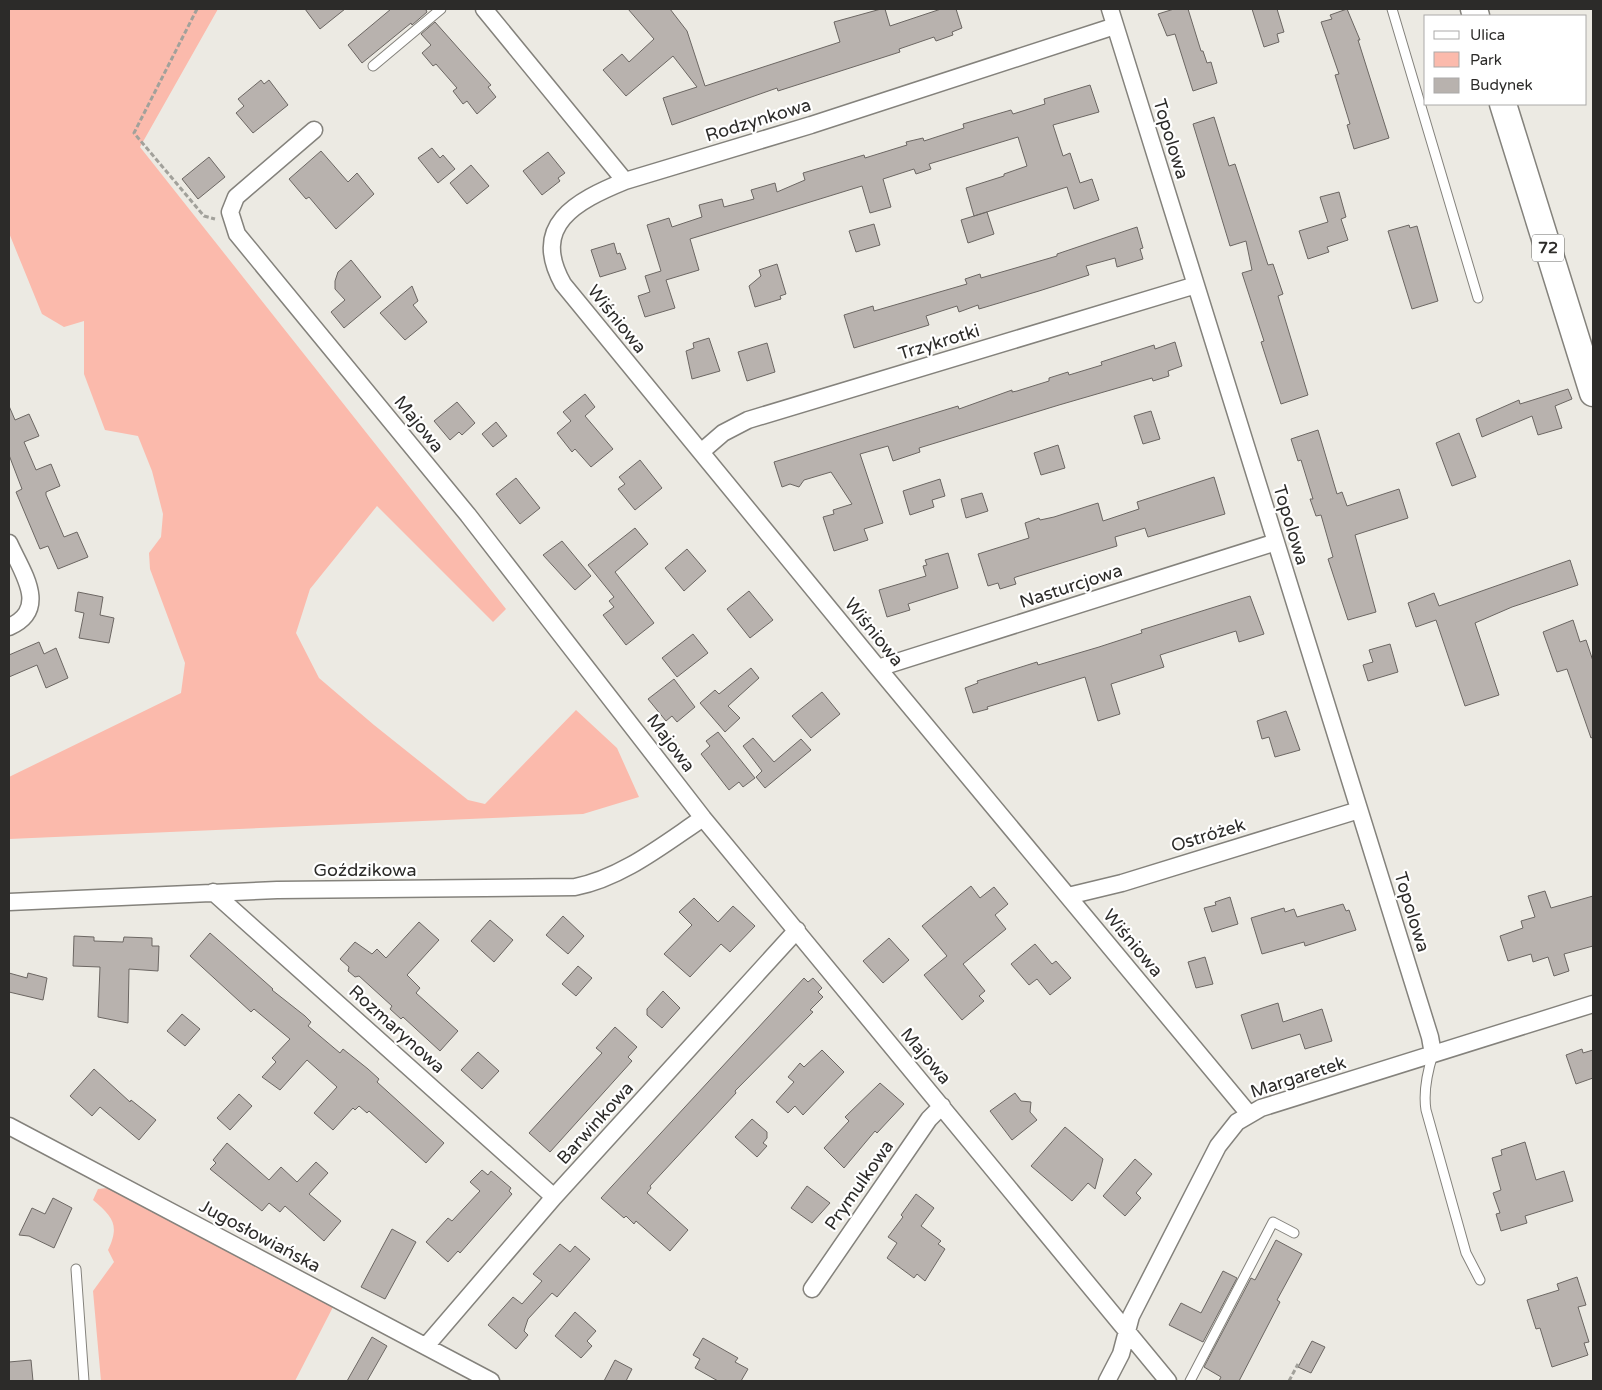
<svg xmlns="http://www.w3.org/2000/svg" width="1602" height="1390" font-family="'Varela Round',sans-serif">
  <style>
    .green { fill: #fbbaac }
    .building { fill: #b8b2ae; stroke: #6c6763 }
    .lines { fill: none; stroke-linecap: round; stroke-linejoin: round }
    .lane-casing { stroke: #84827c; stroke-width: 11 }
    .street-casing { stroke: #84827c; stroke-width: 19 }
    .primary-casing { stroke: #84827c; stroke-width: 29 }
    .path { stroke: #a2a19b; stroke-width: 3; stroke-dasharray: 5 2.5; stroke-linecap: butt }
    .lane { stroke: #fff; stroke-width: 9 }
    .street { stroke: #fff; stroke-width: 16 }
    .primary { stroke: #fff; stroke-width: 26 }
    .labels { text-anchor: middle; dominant-baseline: central; stroke-width: 4.5; stroke-linejoin: round; paint-order: stroke }
    .shield { fill: #fff; stroke: #6b6b69; stroke-width: 1 }
    .shield-label { font-size: 16px; font-weight: bold; fill: #2c2b29 }
    .street-label { font-size: 18px; fill: #2c2b29; stroke: #fff }
  </style>
  <rect width="100%" height="100%" fill="#eceae3"/>
  <path class="green" d="M9 9H218L140 147 506 609 493 622 377 506 310 589 296 633 319 678 374 725 468 800 485 804 576 710 617 748 639 797 583 814 9 839V777L181 693 185 663 150 569 149 553 161 537 163 514 152 471 138 436 105 430 84 374V321L64 327 42 314 9 233Z
    M107 1188 333 1307 295 1381H101L93 1291 114 1262 108 1250C120 1225 113 1217 93 1200L98 1189Z"/>
  <path class="building" d="M305 9H345L320 29Z
    M391 9H428L426 10 427 12 412 25 411 23 362 63 348 45Z
    M628 9H670L687 31 705 86 840 42 834 22 881 9H885L890 26 941 9H956L962 28 952 32 953 35 936 41 934 37 899 49 900 52 778 91 777 88 672 125 663 98 697 87 673 56 626 96 603 70 622 54 629 62 654 39Z
    M1174 9H1188L1201 51H1203L1207 63 1211 62 1217 83 1193 91 1175 34 1167 36 1158 14Z
    M1252 9H1277L1284 32 1277 34 1279 42 1264 47Z
    M1347 9 1360 40H1358L1389 138 1354 149 1347 125 1350 124 1335 75 1339 74 1321 22 1332 19 1330 15Z
    M435 22 491 85 488 87 496 97 477 114 467 101 463 104 453 91 457 88 436 64 433 66 422 53 431 45 421 34Z
    M261 80 264 84 269 80 288 105 253 133 236 113 244 106 238 99Z
    M1090 85 1099 112 1053 125 1063 156 1070 153 1080 183 1092 179 1099 200 1074 209 1067 187 974 216 966 188 1004 176V174L1027 166 1018 137 929 164 931 169 916 174 914 169 883 179 891 207 870 213 862 186 690 239 699 270 666 280 675 308 645 317 638 296 650 292 645 276 661 271 647 225 669 218 672 227 702 217 699 205 722 199 724 207 754 199 751 190 775 183 777 192 805 180 803 173 864 155 865 158 907 145 906 142 923 138 924 141 964 128 963 124 1011 110 1013 114 1045 104 1044 99Z
    M1214 117 1229 166 1235 164 1268 265 1273 264 1283 294 1278 296 1308 395 1281 404 1261 342 1264 341 1242 273 1252 270 1246 241 1230 246 1193 124Z
    M432 148 440 158 443 155 455 169 438 183 418 158Z
    M321 151 348 182 357 173 374 194 336 229 309 197 306 199 289 179Z
    M548 152 565 173 558 178 560 181 542 195 523 171Z
    M209 157 225 177 198 199 182 179Z
    M471 165 489 186 467 204 450 183Z
    M1339 192 1346 217 1341 219 1348 240 1327 247 1329 252 1308 259 1299 231 1328 222 1320 197Z
    M987 212 994 234 968 243 961 220Z
    M874 224 880 245 856 252 849 231Z
    M1409 225 1410 228 1417 226 1438 301 1412 309 1388 231Z
    M1137 227 1143 248 1140 249 1143 259 1117 267 1115 258 1086 266 1089 275 1039 291 979 309 978 305 959 312 957 306 926 316 929 325 854 348 844 315 873 306 874 311 967 284 965 279 980 274 981 278 1057 256V254Z
    M614 243 617 254 620 253 626 269 600 277 591 250Z
    M351 260 381 297 344 328 331 312 345 300 335 289V281L338 272Z
    M777 264 786 294 780 296 781 299 755 307 749 286 761 276 759 270Z
    M412 286 418 301 413 305 427 322 405 340 380 313Z
    M709 338 720 371 692 379 686 351 694 348 693 343Z
    M1175 342 1182 366 1168 371 1169 376 1153 381 1152 378 1059 405 919 448 920 452 893 461 888 446 860 454 883 523 864 529 868 540 834 551 823 517 834 514 833 510 852 504 831 472 804 480 799 487 790 484 782 487 774 462 958 406 959 409 1012 390V392L1017 391 1049 381V378L1068 372 1069 375 1102 365 1101 362 1154 345 1155 349Z
    M767 343 775 372 747 381 738 352Z
    M1568 389 1572 399 1555 406 1562 428 1538 435 1532 416 1482 437 1476 419 1519 400 1520 404Z
    M585 394 595 407 585 416 613 449 591 467 575 449 572 452 557 433 571 421 563 412Z
    M457 402 475 423 462 435 459 432 450 440 434 421Z
    M9 406 15 420 29 414 39 436 24 442 36 470 51 464 60 486 46 492V495L64 537 77 532 88 557 58 569 48 546 40 549 16 492 22 489 9 455Z
    M1151 411 1160 439 1143 444 1134 416Z
    M496 422 507 436 493 447 482 434Z
    M1318 430 1337 494 1342 492 1347 506 1399 489 1408 518 1355 535 1376 612 1348 620 1328 559 1333 557 1321 515 1316 516 1310 499H1313L1301 460 1298 461 1291 439Z
    M1459 433 1476 477 1452 486 1436 443Z
    M1058 445 1065 468 1041 475 1034 453Z
    M640 460 662 488 635 510 618 489 625 484 619 477Z
    M1214 477 1225 514 1148 537 1145 528 1115 537 1117 546 1016 577 1014 578 1016 584 1000 589 998 583 988 586 978 554 1029 538 1025 523 1039 518 1040 520 1054 517 1098 503 1103 521 1139 509 1137 502Z
    M516 478 540 508 520 524 496 494Z
    M940 479 945 496 932 500 934 507 910 515 903 491Z
    M982 493 988 511 966 518 961 499Z
    M635 528 648 544 615 572 654 623 626 645 603 615 614 607 609 601 614 597 588 565Z
    M562 541 591 576 575 590 543 555Z
    M687 549 706 571 684 591 665 568Z
    M948 553 958 588 908 604 910 610 887 617 879 590 926 576 923 566 927 565 925 560Z
    M1570 560 1578 585 1512 607 1475 623 1499 695 1465 706 1436 620 1416 627 1408 603 1434 593 1439 606Z
    M749 591 773 620 750 638 727 609Z
    M78 592 103 597 100 615 114 618 109 643 79 638 84 613 75 611Z
    M1250 596 1264 634 1239 642 1236 631 1160 655 1164 667 1111 684 1120 714 1098 721 1085 677 987 707 988 709 973 713 965 688 978 683 977 681 1037 662 1038 665 1099 647 1142 633 1141 630Z
    M1573 620 1580 642 1586 640 1593 661V737L1591 738 1567 669 1557 672 1543 632Z
    M693 634 708 653 677 677 662 658Z
    M39 642 44 654 56 648 68 678 46 688 37 665 9 677V655Z
    M1390 644 1398 672 1368 681 1363 665 1373 662 1369 650Z
    M751 668 759 678 728 706 740 718 725 732 700 703 715 690 719 694Z
    M674 679 695 707 677 722 672 716 666 721 648 699Z
    M822 692 840 714 811 738 792 716Z
    M1286 711 1300 750 1275 757 1269 737 1262 739 1257 721Z
    M718 732 755 778 743 787 739 782 729 790 701 754 710 746 706 741Z
    M753 738 774 762 801 739 811 750 765 788 756 777 762 771 743 746Z
    M971 886 980 898 994 887 1008 904 995 915 1006 929 963 964 985 991 979 996 984 1001 962 1020 924 975 947 956 922 926Z
    M1545 891 1551 908 1593 896V946L1564 954 1569 971 1554 976 1548 957 1533 962 1531 954 1508 961 1500 936 1523 928 1521 921 1535 917 1528 896Z
    M1230 897 1238 924 1212 932 1204 908 1216 905 1215 902Z
    M694 898 718 922 733 906 755 926 730 952 721 944 690 977 664 954 692 925 679 912Z
    M1343 904 1346 911 1349 910 1356 930 1305 946 1304 942 1262 954 1251 918 1284 908 1285 912 1294 909 1297 917Z
    M563 916 584 936 568 954 546 935Z
    M490 920 513 940 494 962 471 941Z
    M419 922 439 940 407 975 420 988 416 993 458 1031 440 1051 403 1017 401 1019 390 1009 392 1006 359 976 355 977 348 971 349 967 340 959 355 942 372 954 377 949 386 958Z
    M210 933 273 989 272 990 305 1016 311 1022 308 1026 340 1053 343 1049 368 1069 379 1079 377 1082 444 1143 426 1163 369 1111 367 1113 359 1106 355 1110 353 1108 333 1130 314 1113 337 1087 307 1060 280 1090 262 1077 276 1062 272 1058 290 1039 254 1009 251 1012 190 956Z
    M74 936 94 937V941L123 942 124 937 152 938V946H159L158 971 129 969 128 1023 98 1017 100 967 73 966Z
    M889 938 909 960 883 983 863 961Z
    M1035 944 1052 964 1056 961 1071 978 1050 995 1037 979 1029 985 1011 964Z
    M1205 957 1213 984 1196 988 1188 962Z
    M578 966 592 978 576 996 562 984Z
    M9 973 27 978 28 973 47 978 43 1000 9 992Z
    M804 978 808 982 813 978 822 988 818 992 823 997 810 1010 813 1012 735 1091 736 1093 650 1186 651 1188 647 1193 688 1230 670 1251 636 1221 634 1224 626 1216 624 1218 601 1198Z
    M663 991 680 1008 662 1028 647 1015V1009Z
    M1278 1003 1283 1022 1322 1009 1332 1041 1305 1049 1300 1034 1252 1049 1241 1015Z
    M182 1014 200 1029 185 1046 167 1031Z
    M615 1027 637 1047 628 1057 632 1061 550 1152 529 1133 602 1053 596 1048Z
    M1582 1049 1583 1053 1593 1050V1078L1576 1084 1566 1055Z
    M822 1050 844 1072 803 1115 795 1106 788 1113 776 1102 794 1082 788 1077 800 1063 804 1067Z
    M478 1052 499 1071 482 1089 461 1070Z
    M94 1069 130 1102 131 1100 156 1120 139 1140 100 1107 92 1116 70 1096Z
    M880 1083 904 1104 877 1133 875 1131 844 1168 824 1148 849 1121 845 1117Z
    M1015 1093 1021 1101 1031 1102 1030 1112 1037 1120 1012 1140 990 1111Z
    M239 1094 252 1106 230 1130 217 1118Z
    M752 1119 767 1132V1138L763 1143 767 1146 757 1157 735 1137Z
    M1065 1127 1103 1159 1095 1189 1088 1183 1072 1201 1031 1166Z
    M1525 1142 1536 1180 1564 1171 1573 1201 1525 1216 1527 1223 1501 1231 1496 1214 1500 1213 1493 1193 1501 1190 1492 1158 1502 1155 1501 1150Z
    M227 1143 269 1180 281 1167 297 1182 316 1162 328 1173 309 1194 341 1221 324 1241 285 1206 280 1212 269 1203 262 1211 210 1169 216 1163 213 1160Z
    M1135 1159 1152 1174 1136 1193 1141 1198 1125 1216 1103 1196Z
    M482 1170 488 1175 491 1171 511 1188 509 1191 512 1194 460 1253 458 1251 448 1262 426 1242 448 1218 452 1221 480 1191 470 1182Z
    M807 1186 830 1203 812 1223 791 1208Z
    M916 1194 934 1208 921 1226 941 1241 938 1244 945 1249 925 1281 917 1274 914 1278 887 1258 897 1243 888 1237 903 1217 901 1215Z
    M53 1198 72 1208 54 1248 29 1236 19 1235 32 1208 45 1214Z
    M392 1229 416 1242 385 1299 361 1287Z
    M1276 1240 1302 1254 1277 1300 1280 1302 1239 1381H1219L1221 1377 1204 1367 1251 1278 1255 1280Z
    M560 1244 570 1252 575 1246 590 1259 557 1297 552 1293 528 1319 524 1331 528 1335 516 1349 488 1325 513 1297 522 1304 542 1281 533 1274Z
    M1223 1271 1237 1278 1203 1342 1169 1325 1181 1303 1201 1313Z
    M1577 1277 1586 1305 1578 1307 1589 1342 1584 1343 1588 1355 1552 1367 1540 1328 1536 1329 1527 1300 1559 1290 1557 1284Z
    M575 1312 596 1331 587 1341 592 1346 581 1358 555 1336Z
    M372 1337 387 1346 367 1381H347Z
    M703 1338 738 1358 735 1362 748 1369 741 1381H718L695 1368 700 1359 693 1355Z
    M1312 1341 1325 1347 1311 1373 1298 1367Z
    M31 1360 33 1381H9V1362Z
    M615 1360 632 1369 626 1381H604Z"/>
  <g class="lines">
    <g class="lane-casing">
      <path id="lane" d="M1392 9 1478 298
        M373 66 441 9
        M1433 1054C1427 1073 1423 1091 1426 1110L1466 1253 1480 1280
        M76 1269 84 1381
        M1190 1381 1273 1222 1294 1233"/>
    </g>
    <g class="street-casing">
      <path id="street" d="M484 9 625 181 811 125 1115 26
        M1110 9 1430 1037 1433 1054
        M314 130 236 197 230 212 237 234 468 515 703 818 1168 1381
        M625 181C576 201 530 225 563 284L878 668 1249 1114
        M701 452 723 433 748 420 1196 285
        M9 543C22 572 50 609 9 627
        M878 668 1276 542
        M213 892 554 1197
        M1068 896 1122 883 1359 810
        M9 902 277 890 575 887C622 878 664 844 703 818
        M9 1126 491 1381
        M812 1289 929 1119 942 1106
        M426 1346 554 1197 797 930
        M1107 1381 1121 1354 1131 1316 1218 1146 1237 1122 1261 1108 1593 1004"/>
    </g>
    <g class="primary-casing">
      <path id="primary" d="M1474 9 1476 16
        M1503 104 1593 393"/>
    </g>
    <path class="path" d="M197 9 134 133 204 216 215 219
      M1289 1381 1298 1364"/>
    <use href="#lane" class="lane"/>
    <use href="#street" class="street"/>
    <use href="#primary" class="primary"/>
  </g>
  <g class="labels">
    <rect class="shield" x="1532" y="234.5" width="32" height="27" rx="4"/>
    <g class="shield-label">
      <text x="1548" y="248">72</text>
    </g>
    <g class="street-label">
      <text transform="translate(758 120) rotate(-17)">Rodzynkowa</text>
      <text transform="translate(1171 139) rotate(73)">Topolowa</text>
      <text transform="translate(617 319) rotate(51)">Wiśniowa</text>
      <text transform="translate(939 342) rotate(-17)">Trzykrotki</text>
      <text transform="translate(419 424) rotate(51)">Majowa</text>
      <text transform="translate(1291 525) rotate(73)">Topolowa</text>
      <text transform="translate(1071 586) rotate(-18)">Nasturcjowa</text>
      <text transform="translate(874 632) rotate(51)">Wiśniowa</text>
      <text transform="translate(671 743) rotate(53)">Majowa</text>
      <text transform="translate(1208 835) rotate(-17)">Ostróżek</text>
      <text x="365" y="870">Goździkowa</text>
      <text transform="translate(1412 912) rotate(73)">Topolowa</text>
      <text transform="translate(1133 943) rotate(50)">Wiśniowa</text>
      <text transform="translate(397 1029) rotate(42)">Rozmarynowa</text>
      <text transform="translate(926 1056) rotate(50)">Majowa</text>
      <text transform="translate(1298 1077) rotate(-18)">Margaretek</text>
      <text transform="translate(595 1123) rotate(-48)">Barwinkowa</text>
      <text transform="translate(859 1185) rotate(-55)">Prymulkowa</text>
      <text transform="translate(260 1236) rotate(28)">Jugosłowiańska</text>
    </g>
  </g>
  <rect width="1602" height="1390" fill="none" stroke="#2c2b29" stroke-width="20"/>
  <rect x="1424" y="15" width="162" height="90" fill="#ffffff" stroke="#abaaa9"/>
  <rect x="1434" y="31" width="25" height="8" fill="#ffffff" stroke="#abaaa9"/>
  <text x="1470" y="40" font-size="15" fill="#2c2b29">Ulica</text>
  <rect x="1434" y="52" width="25" height="15" fill="#fbbaac" stroke="#abaaa9"/>
  <text x="1470" y="65" font-size="15" fill="#2c2b29">Park</text>
  <rect x="1434" y="78" width="25" height="15" fill="#b8b2ae" stroke="#abaaa9"/>
  <text x="1470" y="90" font-size="15" fill="#2c2b29">Budynek</text>
</svg>
